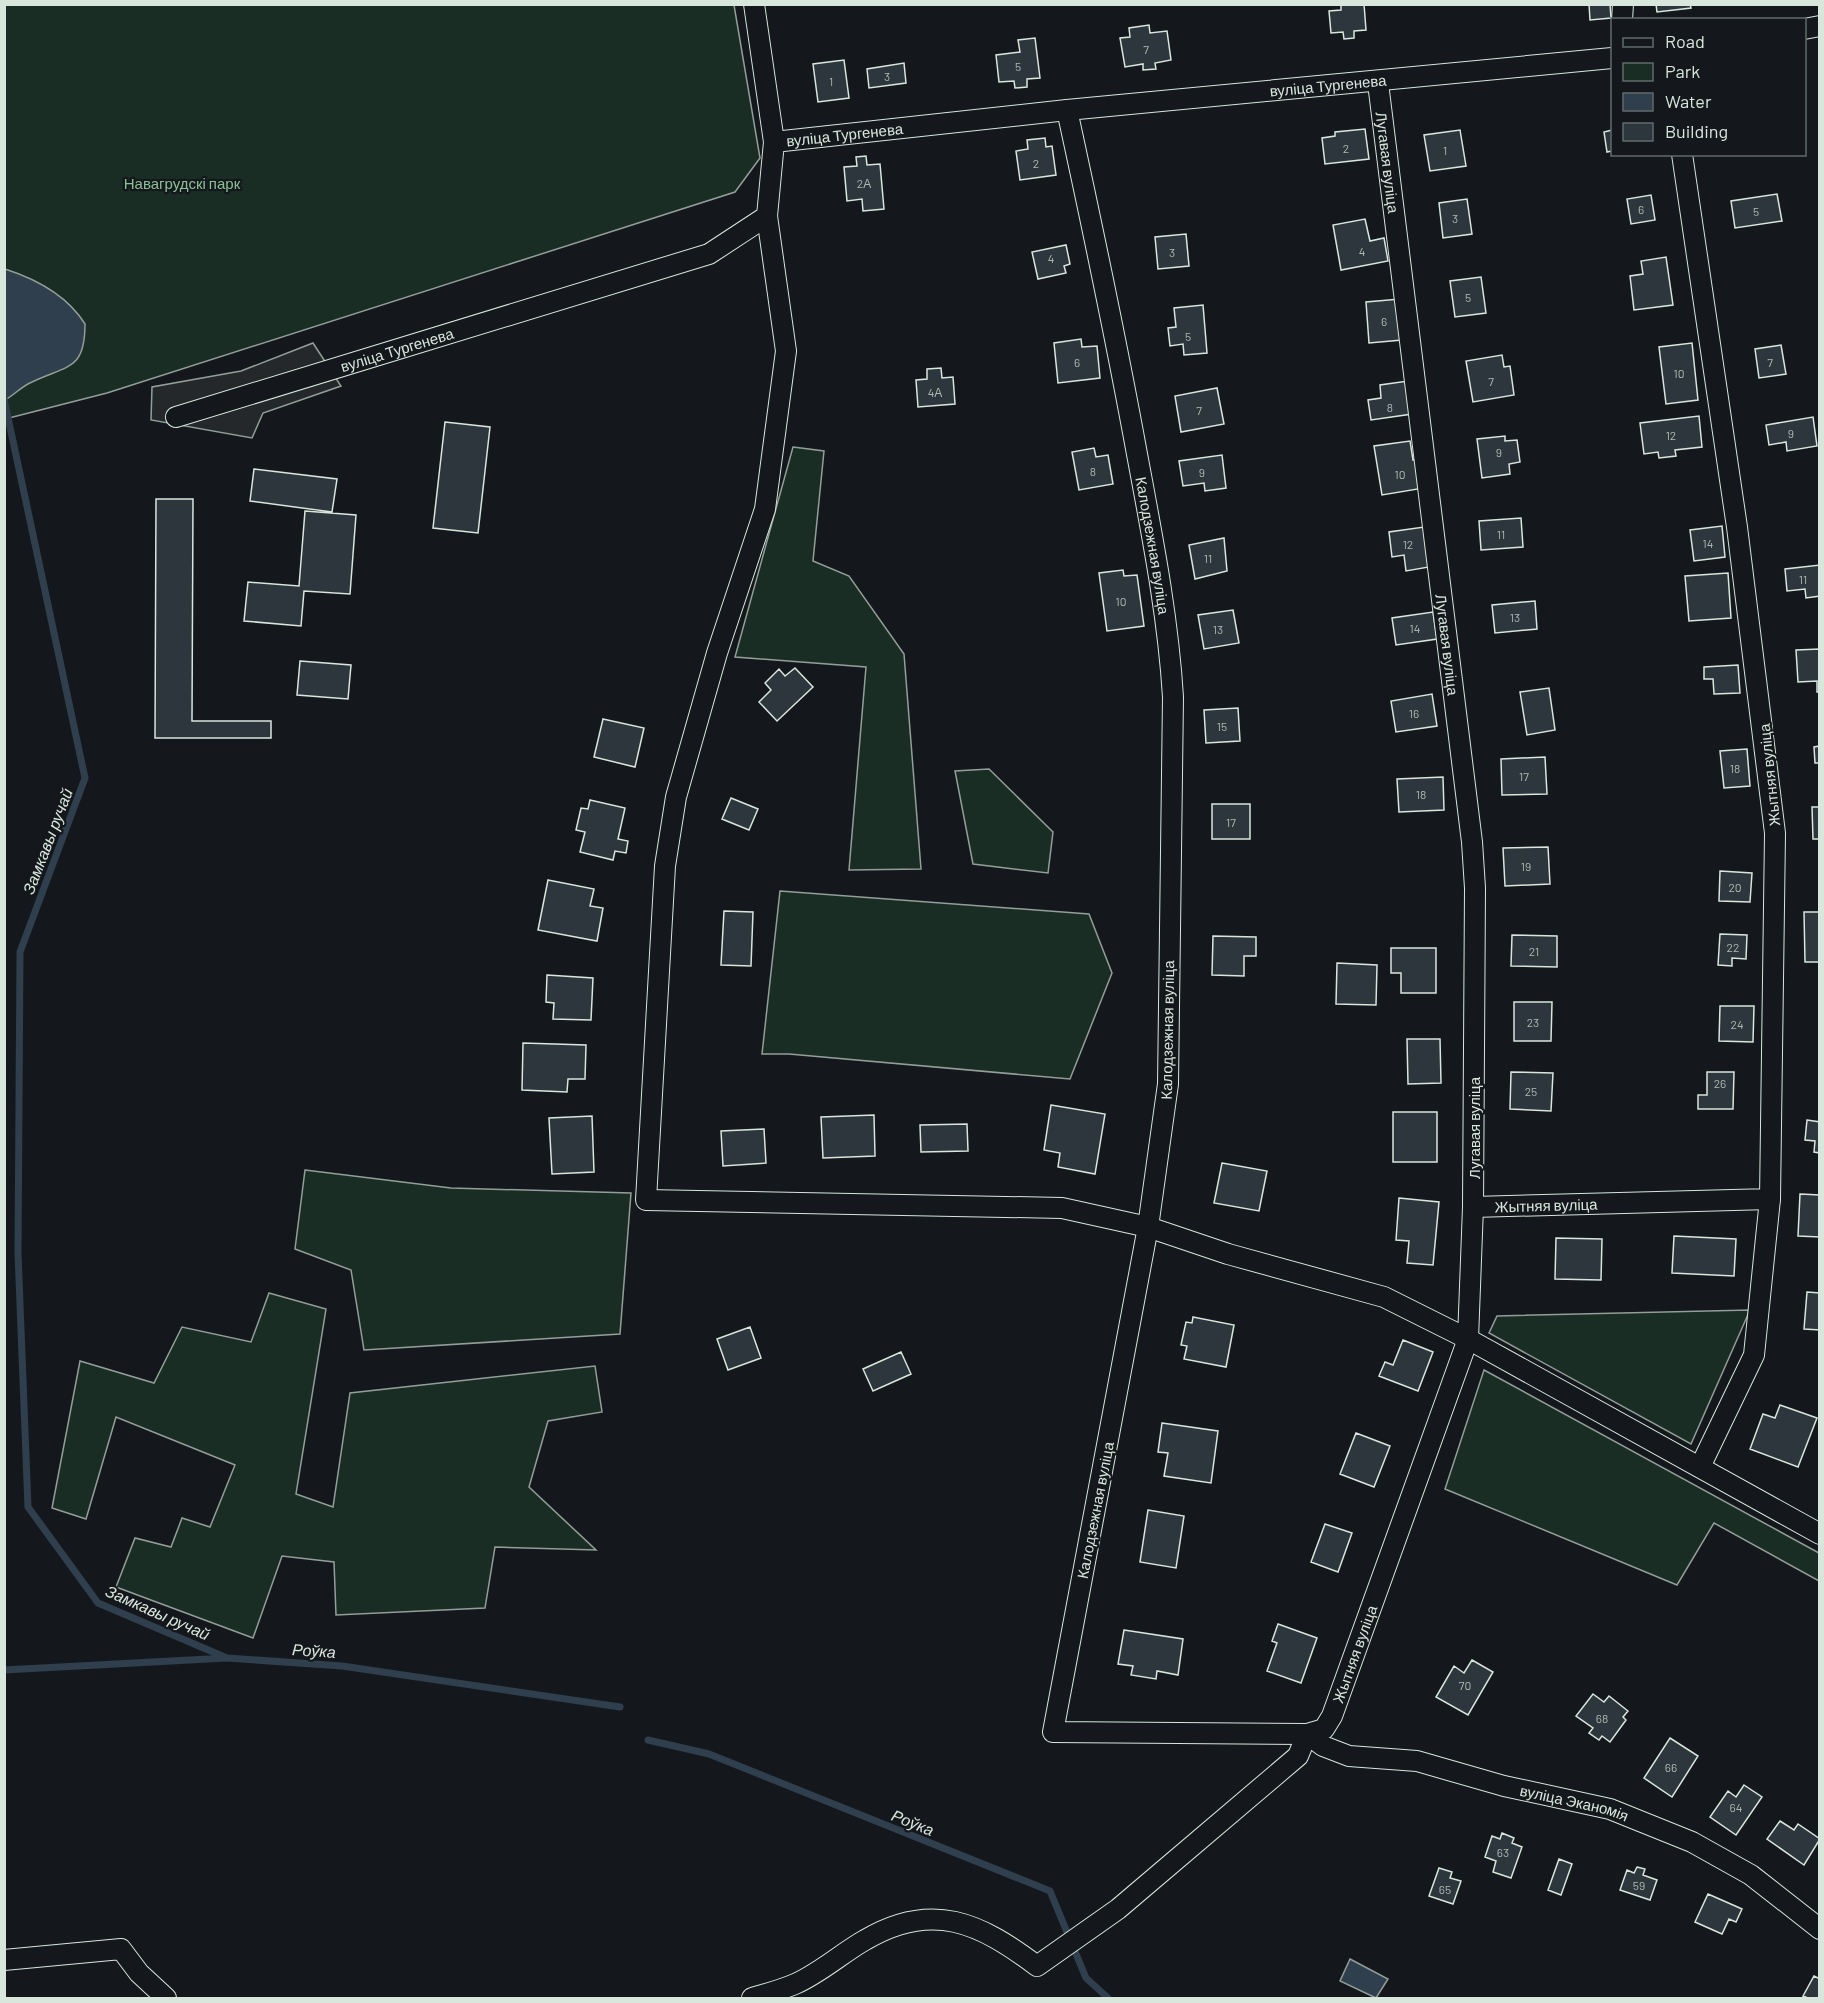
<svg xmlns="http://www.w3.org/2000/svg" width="1824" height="2003" font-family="Barlow,sans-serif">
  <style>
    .green { fill: #1a2d24; stroke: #939e99; stroke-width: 1.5 }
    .parking { fill: #24282b; stroke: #939e99; stroke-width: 1.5 }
    .water { fill: #2f3f4d; stroke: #939e99; stroke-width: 1.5 }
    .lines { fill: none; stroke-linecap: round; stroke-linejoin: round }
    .stream { stroke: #2f3f4d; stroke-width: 7 }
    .building { fill: #2c363c; stroke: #d8e6dc; stroke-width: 1.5 }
    .minor-casing { stroke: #d8e6dc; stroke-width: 22 }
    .minor { stroke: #14181c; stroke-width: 20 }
    .labels { text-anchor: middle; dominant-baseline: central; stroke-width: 4.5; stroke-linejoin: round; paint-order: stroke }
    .number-label { font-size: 12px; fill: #adbab4 }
    .street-label { font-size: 15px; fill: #d8e6dc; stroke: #14181c }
    .park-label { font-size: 15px; fill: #8ac095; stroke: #14181c }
    .water-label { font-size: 16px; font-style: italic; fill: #d8e6dc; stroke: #14181c }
  </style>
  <rect width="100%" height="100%" fill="#14181c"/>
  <path class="green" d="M5 5H734L760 158 735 192 107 393 5 419Z
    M793 447 824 451 813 561 849 576 904 654 921 869 849 870 866 667 735 657Z
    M989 769 1053 832 1048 873 973 864 955 771Z
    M780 891 1089 914 1112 973 1070 1079 789 1054H762Z
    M305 1170 451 1188 631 1193 620 1334 364 1350 351 1270 295 1249Z
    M269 1293 326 1309 296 1494 333 1507 350 1393 595 1366 602 1412 548 1421 529 1487 596 1550 495 1547 485 1608 336 1615 334 1562 282 1556 253 1638 116 1587 135 1538 171 1547 182 1518 210 1527 235 1465 116 1417 86 1519 52 1508 80 1361 154 1383 182 1327 251 1342Z
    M1750 1310 1691 1444 1489 1333 1497 1316Z
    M1484 1370 1819 1553V1581L1714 1523 1677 1585 1445 1489Z"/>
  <path class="parking" d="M313 343 341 386 263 413 252 438 151 420 152 387 241 371Z"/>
  <path class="water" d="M5 269C36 279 67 295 85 324 85 371 67 365 32 382 22 386 14 395 5 400Z
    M1350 1959 1388 1979 1376 1998 1340 1981Z"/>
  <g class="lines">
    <path class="stream" d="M4 399 85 778 20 952 18 1253 28 1507 98 1603 227 1658
      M4 1670 227 1658 342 1666 620 1707
      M648 1740 709 1754 1050 1891 1086 1978 1108 1998"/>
  </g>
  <path class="building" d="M1341 4H1364L1366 30 1354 31V38L1344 39 1343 32 1331 33 1329 11 1341 10Z
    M1589 4H1610L1611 18 1590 20Z
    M1656 4H1690L1691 8 1657 12Z
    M1149 25 1150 33 1167 31 1171 60 1155 63 1156 69 1143 70V64L1125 67 1120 38 1130 37 1129 28Z
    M1035 38 1040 78 1027 79V87L1015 88 1014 81 999 82 996 55 1020 52 1018 40Z
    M844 60 849 98 818 102 813 64Z
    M904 63 906 83 869 88 867 69Z
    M1365 129 1369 159 1325 164 1322 138 1335 136V132Z
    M1460 130 1466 166 1430 171 1424 135Z
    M1612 130V151L1607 152 1604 132Z
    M1045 138 1046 147 1052 146 1056 175 1020 180 1016 151 1028 149 1027 140Z
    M866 156 867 165 880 164 884 209 863 211 862 199 847 201 844 167 857 166 856 157Z
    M1777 194 1782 221 1735 228 1731 201Z
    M1651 195 1655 220 1631 224 1627 199Z
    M1467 199 1472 234 1443 238 1439 203Z
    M1365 219 1370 241 1384 238 1388 261 1341 270 1333 225Z
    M1186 234 1189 266 1158 269 1155 237Z
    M1066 245 1070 264 1064 266 1066 273 1038 279 1032 252Z
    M1666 257 1673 305 1634 310 1630 276 1643 274 1641 261Z
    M1481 277 1486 313 1455 317 1450 281Z
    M1400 299 1402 340 1369 343 1366 302Z
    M1203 305 1207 353 1184 355 1183 344 1170 346 1168 328 1176 327 1174 308Z
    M1081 339 1082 347 1097 346 1100 378 1058 383 1054 343Z
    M1692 343 1698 400 1666 404 1659 347Z
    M1781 345 1786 374 1759 378 1755 349Z
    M1502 355 1504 367 1510 366 1514 395 1473 402 1466 361Z
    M941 368 942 378 953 377 955 404 918 407 916 380 927 379V369Z
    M1408 381 1412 414 1371 420 1368 400 1381 398 1380 385Z
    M1217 388 1224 424 1181 432 1175 396Z
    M1699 416 1702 447 1675 450 1676 456 1659 458 1658 452 1644 454 1640 423Z
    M1813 417 1817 446 1787 451 1786 442 1769 445 1766 425Z
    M445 422 490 427 478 533 433 528Z
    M1505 436V441L1517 440 1520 462 1509 464 1510 474 1482 478 1477 439Z
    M1410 441 1413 460 1420 458 1424 488 1382 495 1374 446Z
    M1094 448 1096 457 1108 455 1113 484 1079 490 1072 452Z
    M1222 455 1226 488 1205 491 1204 483 1183 486 1179 461Z
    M254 469 337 479 332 512 250 501Z
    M156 499H193L192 721H271V738H155Z
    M305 511 356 515 350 594 304 591 301 626 244 621 248 582 299 586Z
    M1521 518 1523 547 1481 550 1479 521Z
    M1722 526 1725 557 1694 561 1690 530Z
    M1424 527 1429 567 1406 571 1404 555 1392 557 1389 532Z
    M1224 538 1227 571 1195 579 1189 545Z
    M1820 565V596L1806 598 1805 589 1787 591 1785 569Z
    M1123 570 1124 576 1137 575 1144 626 1107 631 1099 573Z
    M1728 573 1731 618 1689 621 1685 576Z
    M1535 601 1537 629 1495 633 1492 605Z
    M1233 610 1239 643 1204 649 1198 615Z
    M1433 612 1437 639 1396 645 1392 618Z
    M1820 649V692H1817V681L1798 682 1796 650Z
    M300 661 351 665 348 699 297 695Z
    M1738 665 1740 693 1714 694 1713 679H1704V667Z
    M795 668 813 687 777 721 759 702 771 690 765 683 779 669 785 676Z
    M1549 688 1555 730 1527 735 1520 692Z
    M1432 694 1437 726 1396 732 1391 701Z
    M1238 708 1240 741 1206 743 1204 710Z
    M603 719 644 728 635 767 594 757Z
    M1820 746V763H1815L1814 747Z
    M1747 749 1750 786 1724 788 1720 751Z
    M1545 757 1547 794 1502 795 1501 759Z
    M1443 777 1444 810 1399 812 1397 779Z
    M731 798 758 809 749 830 722 819Z
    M590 800 625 808 618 839 628 841 626 853 615 851 613 860 580 852 585 832 576 830 581 808 588 809Z
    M1212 804H1250V839H1212Z
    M1812 807H1820V839H1813Z
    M1548 847 1550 884 1505 886 1503 848Z
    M1720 871 1752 873 1750 902 1719 901Z
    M548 880 594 889 590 906 603 908 597 941 538 930Z
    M724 911 753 912 751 966 721 965Z
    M1804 912H1820V962H1805Z
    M1720 934 1747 935 1746 959 1732 958V966L1718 965Z
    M1512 935 1557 936V967L1511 966Z
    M1213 936 1256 937V956H1244V976L1212 975Z
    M1391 948H1436V993H1401V973H1391Z
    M1337 963 1377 965 1376 1005 1336 1004Z
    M547 975 593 978 591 1020 553 1019 554 1003 546 1002Z
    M1514 1002H1552L1551 1041H1514Z
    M1720 1006H1754L1753 1042 1719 1041Z
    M1407 1039H1440L1441 1083 1408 1084Z
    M523 1043 586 1045 585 1079H568L567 1092 522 1090Z
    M1511 1072 1553 1073 1551 1111 1510 1109Z
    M1707 1072H1734L1733 1109H1698V1095H1707Z
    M1051 1105 1105 1114 1095 1174 1058 1167 1060 1153 1044 1150Z
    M1393 1112H1437V1162H1393Z
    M874 1115 875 1156 823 1158 821 1117Z
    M592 1116 594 1172 552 1174 549 1118Z
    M1807 1120 1820 1122V1153L1814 1152 1815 1141 1805 1140Z
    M967 1124 968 1151 921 1152 920 1125Z
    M764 1129 766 1163 723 1166 721 1131Z
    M1222 1163 1267 1171 1259 1211 1214 1203Z
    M1800 1194 1820 1195V1237L1798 1236Z
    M1399 1198 1439 1202 1433 1265 1407 1263 1409 1241 1396 1240Z
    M1674 1236 1736 1239 1734 1276 1672 1273Z
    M1556 1238 1602 1239 1601 1280 1555 1279Z
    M1807 1292 1820 1293V1330L1804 1329Z
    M1193 1317 1234 1325 1226 1367 1184 1359 1187 1346 1181 1345 1186 1322 1192 1323Z
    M750 1327 761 1358 728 1370 717 1339Z
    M1403 1340 1433 1352 1418 1391 1379 1376 1385 1362 1393 1365Z
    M901 1352 911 1374 873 1391 863 1369Z
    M1780 1405 1817 1418 1798 1467 1750 1449 1763 1414 1775 1418Z
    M1162 1423 1218 1431 1211 1483 1164 1476 1168 1453 1158 1452Z
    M1356 1433 1390 1446 1374 1487 1340 1474Z
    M1148 1510 1184 1516 1176 1568 1140 1562Z
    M1325 1524 1352 1533 1338 1572 1311 1562Z
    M1278 1624 1317 1638 1301 1683 1267 1671 1277 1643 1272 1641Z
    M1124 1630 1183 1639 1178 1675 1157 1671 1156 1679 1131 1675 1133 1666 1118 1664Z
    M1472 1660 1493 1672 1468 1715 1436 1697 1454 1666 1464 1673Z
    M1593 1694 1604 1702 1609 1696 1628 1711 1623 1717 1626 1720 1610 1742 1602 1736 1599 1740 1589 1733 1593 1728 1576 1716Z
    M1670 1738 1698 1756 1672 1797 1644 1778Z
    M1744 1785 1762 1797 1736 1835 1710 1817 1728 1791 1736 1797Z
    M1780 1821 1794 1830 1798 1824 1820 1839 1804 1865 1767 1839Z
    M1502 1833 1514 1838 1512 1843 1522 1847 1511 1878 1493 1872 1496 1861 1485 1857 1492 1836 1500 1839Z
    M1559 1859 1572 1864 1561 1895 1548 1890Z
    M1637 1867 1645 1869 1643 1875 1657 1880 1650 1900 1620 1890 1627 1870 1634 1873Z
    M1439 1868 1452 1872 1450 1878 1461 1881 1453 1904 1429 1896Z
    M1708 1894 1742 1909 1736 1922 1729 1919 1722 1934 1695 1922Z
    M1814 1976 1820 1979V1998H1808L1803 1996Z"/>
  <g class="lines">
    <g class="minor-casing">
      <g id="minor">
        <path d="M754 4 774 142"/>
        <path d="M1622 20 1623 4"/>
        <path d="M1804 29 1820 26"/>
        <path id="s1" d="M1378 83 1472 842 1475 888 1473 1207"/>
        <path id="s2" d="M1067 110C1092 225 1116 339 1137 454 1152 535 1168 615 1173 697L1168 1084 1148 1227 1053 1732 1307 1734 1323 1746 1349 1756 1417 1761 1504 1786 1610 1809 1692 1842 1751 1875 1820 1929"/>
        <path d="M767 216 786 351 765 509 717 653 676 797 665 866 646 1200 1062 1208 1148 1227 1228 1254 1384 1297 1468 1339 1820 1534"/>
        <path id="s3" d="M176 417 709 254 767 216 774 142 1067 110 1612 58"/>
        <path d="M1700 1467 1754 1355 1770 1199"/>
        <path d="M4 1960 121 1949 139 1973 166 1998"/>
        <path id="s4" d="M752 1998C766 1994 781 1990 795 1984 820 1973 842 1953 865 1940 932 1900 980 1923 1037 1966L1118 1909 1298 1756 1307 1734 1324 1729 1332 1716 1468 1339 1473 1207 1770 1199 1775 833 1737 527 1682 154"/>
      </g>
    </g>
    <use href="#minor" class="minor"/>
  </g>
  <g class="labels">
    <g class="number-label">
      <text x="1146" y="49">7</text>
      <text x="1018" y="66">5</text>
      <text x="887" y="76">3</text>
      <text x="831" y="81">1</text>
      <text x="1346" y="148">2</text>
      <text x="1445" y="150">1</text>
      <text x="1036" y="163">2</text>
      <text x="864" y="183">2А</text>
      <text x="1641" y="209">6</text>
      <text x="1756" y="211">5</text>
      <text x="1455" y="218">3</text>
      <text x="1362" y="251">4</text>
      <text x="1172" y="252">3</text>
      <text x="1051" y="258">4</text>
      <text x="1468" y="297">5</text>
      <text x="1384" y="321">6</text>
      <text x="1188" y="336">5</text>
      <text x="1077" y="362">6</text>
      <text x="1770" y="362">7</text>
      <text x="1679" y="373">10</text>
      <text x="1491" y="381">7</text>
      <text x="935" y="392">4А</text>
      <text x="1390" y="407">8</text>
      <text x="1199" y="410">7</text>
      <text x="1791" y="433">9</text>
      <text x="1671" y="435">12</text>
      <text x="1499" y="452">9</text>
      <text x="1093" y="471">8</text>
      <text x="1202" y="472">9</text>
      <text x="1400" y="474">10</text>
      <text x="1501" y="534">11</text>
      <text x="1708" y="543">14</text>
      <text x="1408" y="544">12</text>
      <text x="1208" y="558">11</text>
      <text x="1803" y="579">11</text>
      <text x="1121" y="601">10</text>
      <text x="1515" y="617">13</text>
      <text x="1415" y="628">14</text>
      <text x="1218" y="629">13</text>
      <text x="1414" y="713">16</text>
      <text x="1222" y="726">15</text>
      <text x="1735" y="768">18</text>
      <text x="1524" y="776">17</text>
      <text x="1421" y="794">18</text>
      <text x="1231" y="822">17</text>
      <text x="1526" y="866">19</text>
      <text x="1735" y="887">20</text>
      <text x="1733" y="947">22</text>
      <text x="1534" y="951">21</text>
      <text x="1533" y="1022">23</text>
      <text x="1737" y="1024">24</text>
      <text x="1720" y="1083">26</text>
      <text x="1531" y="1091">25</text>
      <text x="1465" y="1685">70</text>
      <text x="1602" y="1718">68</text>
      <text x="1671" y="1767">66</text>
      <text x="1736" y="1807">64</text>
      <text x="1503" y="1852">63</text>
      <text x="1639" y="1885">59</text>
      <text x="1445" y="1889">65</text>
    </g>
    <g class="street-label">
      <text stroke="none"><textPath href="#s3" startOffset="1258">вуліца Тургенева</textPath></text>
      <text stroke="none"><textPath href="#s3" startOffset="772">вуліца Тургенева</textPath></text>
      <text stroke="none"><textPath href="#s1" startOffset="80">Лугавая вуліца</textPath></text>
      <text stroke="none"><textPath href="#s3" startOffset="231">вуліца Тургенева</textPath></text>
      <text stroke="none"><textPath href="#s2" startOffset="444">Калодзежная вуліца</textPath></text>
      <text stroke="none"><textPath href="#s1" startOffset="566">Лугавая вуліца</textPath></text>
      <text transform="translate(1769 775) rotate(-96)">Жытняя вуліца</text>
      <text transform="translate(1167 1030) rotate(-89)">Калодзежная вуліца</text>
      <text transform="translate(1474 1128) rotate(-90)">Лугавая вуліца</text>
      <text stroke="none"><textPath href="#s4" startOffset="1314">Жытняя вуліца</textPath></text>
      <text transform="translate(1095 1510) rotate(-79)">Калодзежная вуліца</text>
      <text stroke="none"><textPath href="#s4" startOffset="774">Жытняя вуліца</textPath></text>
      <text stroke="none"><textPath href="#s2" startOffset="2175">вуліца Эканомія</textPath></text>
    </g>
    <g class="park-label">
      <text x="182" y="183">Навагрудскі парк</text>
    </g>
    <g class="water-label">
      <text transform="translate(47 841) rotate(-69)">Замкавы ручай</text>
      <text transform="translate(158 1612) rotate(24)">Замкавы ручай</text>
      <text transform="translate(314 1650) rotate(4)">Роўка</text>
      <text transform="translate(913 1822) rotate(22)">Роўка</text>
    </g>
  </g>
  <rect width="1824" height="2003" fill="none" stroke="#d8e6dc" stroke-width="12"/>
  <rect x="1611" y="18" width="195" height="138" fill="#14181c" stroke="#626a69" stroke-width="1.5"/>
  <rect x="1623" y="38" width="30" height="9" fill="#14181c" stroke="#626a69" stroke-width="1.5"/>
  <text x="1665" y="48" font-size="18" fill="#d8e6dc">Road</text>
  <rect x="1623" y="63" width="30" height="18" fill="#1a2d24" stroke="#626a69" stroke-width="1.5"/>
  <text x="1665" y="78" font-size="18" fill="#d8e6dc">Park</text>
  <rect x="1623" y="93" width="30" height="18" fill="#2f3f4d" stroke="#626a69" stroke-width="1.5"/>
  <text x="1665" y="108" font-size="18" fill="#d8e6dc">Water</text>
  <rect x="1623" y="123" width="30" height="18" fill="#2c363c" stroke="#626a69" stroke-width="1.5"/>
  <text x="1665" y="138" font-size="18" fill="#d8e6dc">Building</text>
</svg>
